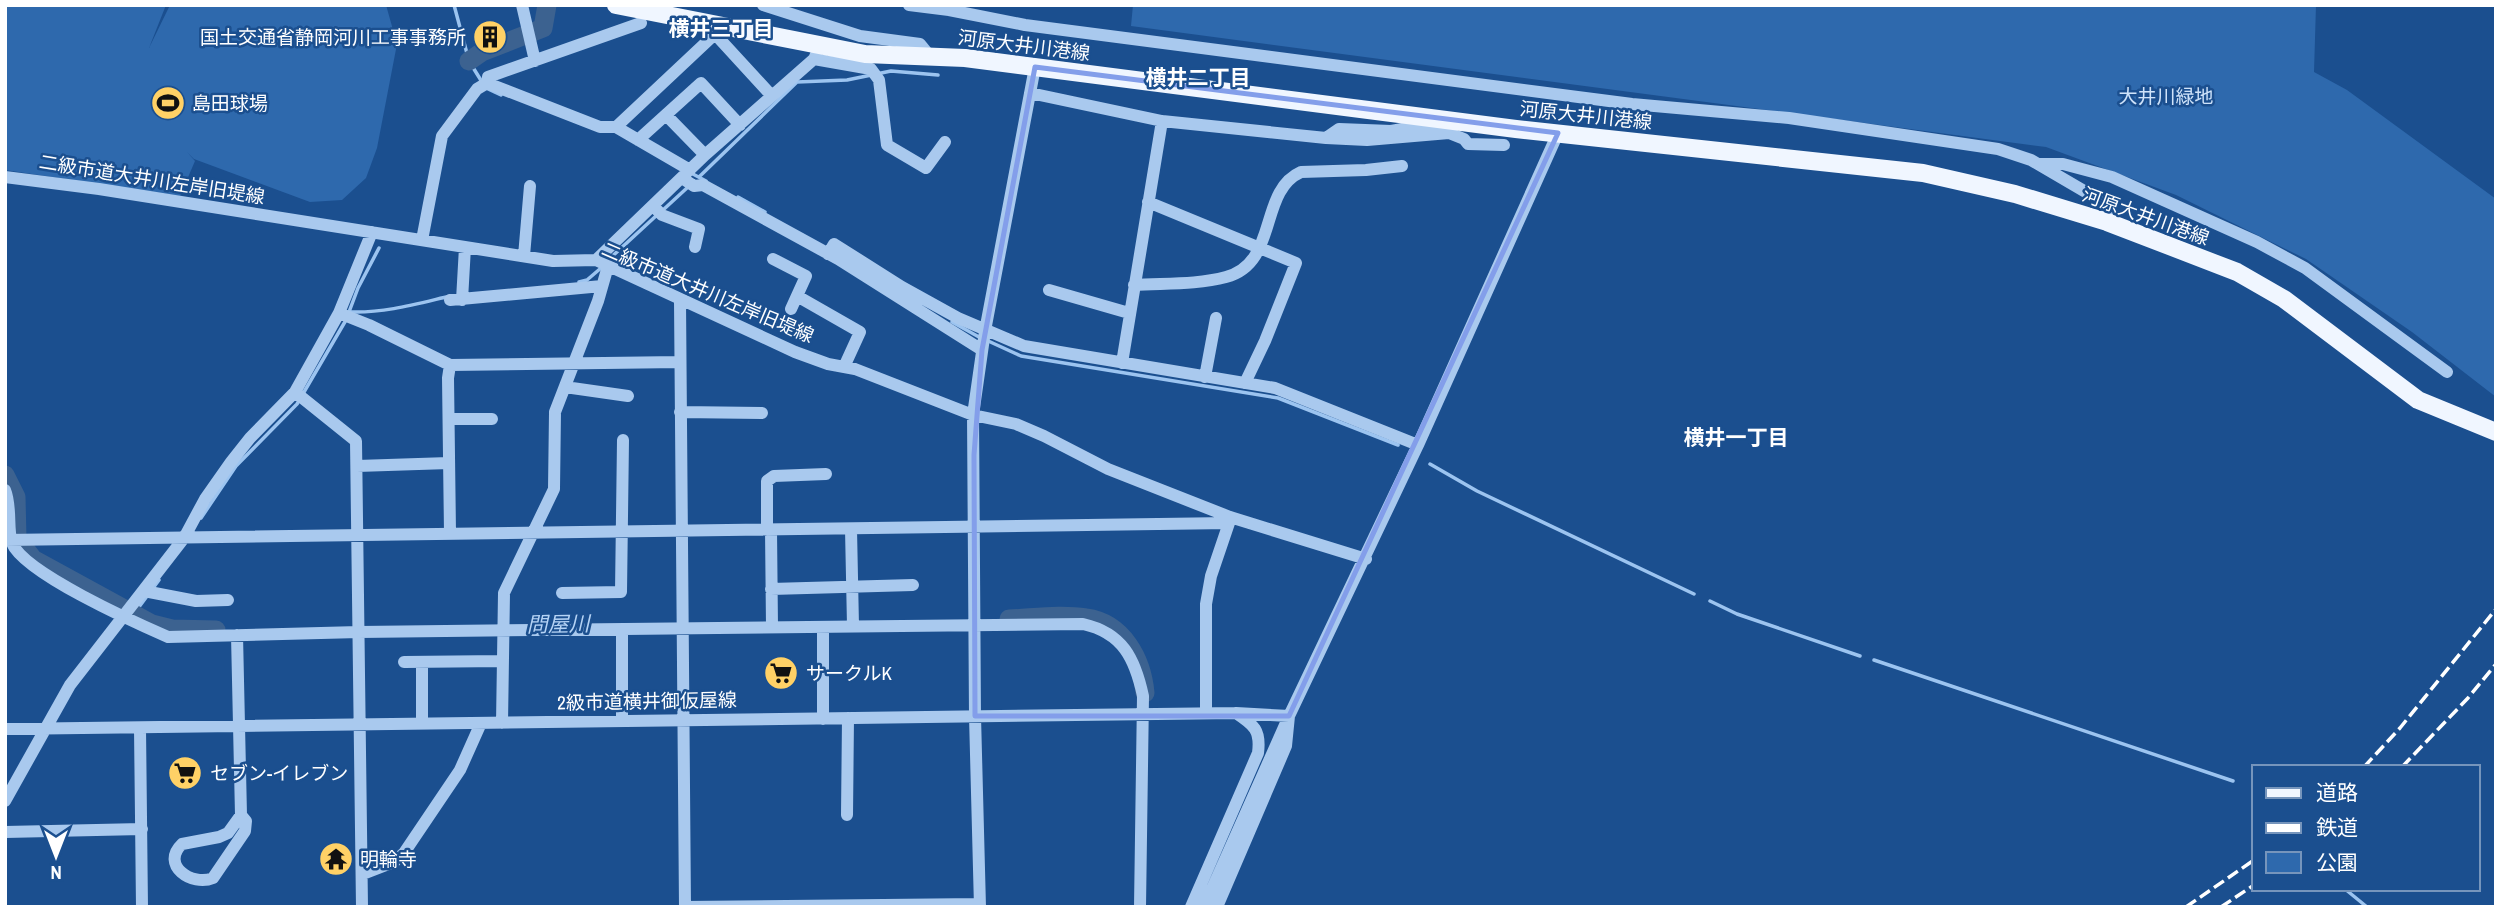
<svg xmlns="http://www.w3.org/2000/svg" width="2501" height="912" font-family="'Archivo Narrow','Noto Sans JP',sans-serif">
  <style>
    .green { fill: #2e69ad }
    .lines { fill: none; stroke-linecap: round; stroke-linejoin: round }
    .stream { stroke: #9cc4f0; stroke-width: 3.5 }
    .river { stroke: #3c6290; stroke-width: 19 }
    .minor { stroke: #a9c9ee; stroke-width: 12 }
    .major { stroke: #f0f6ff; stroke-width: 18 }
    .rail { stroke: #fff; stroke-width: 3.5; stroke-dasharray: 12 5; stroke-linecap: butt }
    .marked { fill: none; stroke: #839eea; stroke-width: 5; stroke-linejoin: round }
    .labels { text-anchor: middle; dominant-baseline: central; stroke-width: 5; stroke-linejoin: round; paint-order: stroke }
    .poi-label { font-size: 19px; fill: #fff; stroke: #1b4f8f; text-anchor: start }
    .street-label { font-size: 19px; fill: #fff; stroke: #1b4f8f }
    .park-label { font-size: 19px; fill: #cfe3fa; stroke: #1b4f8f }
    .neighbourhood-label { font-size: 21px; font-weight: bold; fill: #fff; stroke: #1b4f8f }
    .water-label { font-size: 21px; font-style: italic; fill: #b5d3f5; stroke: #1b4f8f }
  </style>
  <rect width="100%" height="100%" fill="#1b4f8f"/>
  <path class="green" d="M5 5H166L149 48 170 5H386L397 44 377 148 366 178 342 200 310 202 194 159 187 152 195 161 180 196 5 170Z
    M1133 5H2316L2314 72 2347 90 2496 199V397L2412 332 2306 259 2176 195 2046 147 1131 26Z"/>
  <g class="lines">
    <path class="stream" d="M454 5 469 61 482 82
      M486 88 501 95
      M691 173 706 181
      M699 177 797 82 847 80 891 71 938 75
      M738 197 765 212
      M663 210 688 187
      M606 262 657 215
      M579 282 587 280 601 268
      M349 312 358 288 379 248
      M351 312C385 313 416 304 450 296
      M952 322 979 337
      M986 340 1021 356 1278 398 1398 445
      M1430 464 1477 491 1694 594
      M201 518 236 466 297 404 346 320
      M1710 601 1737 614 1860 656
      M133 615 159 580
      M1874 660 2233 781
      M2345 889 2367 907"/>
    <path class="river" d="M469 61 482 52 543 28 547 5
      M5 475 16 497 17 538 33 559 152 624 172 629 216 630
      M1009 619C1034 618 1061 614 1086 618 1123 623 1142 659 1145 693"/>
    <path class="minor" d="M522 5 535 61
      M763 5 860 36 920 44 929 55
      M909 5 949 10 1025 25 1632 104 1789 118 1998 149 2031 160 2108 205 2107 222
      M814 59 871 69 879 80 887 145 926 168 945 142
      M487 83 600 127H616L690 170
      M1030 93 1162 121 1326 138 1339 129 1391 131 1436 123
      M666 115 705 155
      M616 127 715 34 772 96
      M1326 138 1367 140 1449 133 1464 139 1468 144 1504 145
      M638 140 701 83 740 125
      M2039 164H2063L2112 177 2257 242 2305 268 2447 372
      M5 177 99 189 553 261 596 260 795 352 828 364 855 369 973 415 1016 424 1044 436 1108 469 1230 517 1366 559
      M682 178 694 186 703 185 838 259 982 350
      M1148 202 1296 263 1265 341 1245 383
      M653 206 662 215 699 229 695 247
      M422 240 442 136 477 89 487 83 488 77 641 23
      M828 254 834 244 902 287 958 318 1024 346 1275 388 1418 445
      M524 256 530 186
      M773 259 806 276 791 309
      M596 260 705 155 814 59 820 45
      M1134 285C1163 283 1197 285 1226 277 1279 263 1258 191 1301 172L1366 170 1402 166
      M1049 290 1129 313
      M797 296 860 332 844 367
      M450 300 602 286
      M462 300 465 247
      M680 301 685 907 980 904
      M339 313 369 325 450 365 680 362
      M1122 363 1162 121
      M1205 377 1216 318
      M565 387 628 396
      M680 412 762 413
      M449 419H492
      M357 466 449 463
      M5 490C12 507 7 530 12 543 24 573 136 623 168 637L359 632 1083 624C1123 633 1135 659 1143 696L1140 907
      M851 529 853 626
      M767 530V481L774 476 826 474
      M771 530 772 627
      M450 533 448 378 450 365
      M5 540 1229 523 1230 517
      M771 589 913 585
      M144 591 196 601 228 600
      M562 593 621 592 623 440
      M823 627V719
      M622 629V721
      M237 635 241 815 246 821 245 831 213 878C192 887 160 865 182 844L219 837 228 833 241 815
      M404 662 503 661
      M422 662V723
      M1206 713V604L1211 576 1229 523
      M502 723 504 593 554 489 555 412 598 301 608 266
      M140 728 142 907
      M5 729 1236 713 1289 716 1286 746 1217 907
      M5 801 70 685 184 538 205 499 231 462 250 438 295 392
      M847 815 848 718
      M5 832 142 829
      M363 874 394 862 404 853 460 770 481 723
      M362 907 356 441 295 392 339 313 372 232
      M980 907 975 716 973 415 985 331 1035 67
      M1191 907 1258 753C1261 730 1254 725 1236 713
      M1204 907 1289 716 1418 445 1558 133"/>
    <path class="major" d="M616 5 865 54 965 58 1516 129 1923 173 2015 194 2107 222 2237 272 2284 299 2418 400 2496 432"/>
    <path class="rail" d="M2364 767 2400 728 2496 609
      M2402 767 2468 698 2496 664
      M2186 907 2254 860
      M2221 907 2254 885"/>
  </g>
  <path class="marked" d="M1035 67 1558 133 1289 716H975L974 455 982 350Z"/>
  <defs>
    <g id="building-disc" transform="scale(1.75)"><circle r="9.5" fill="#ffd166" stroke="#1b4f8f"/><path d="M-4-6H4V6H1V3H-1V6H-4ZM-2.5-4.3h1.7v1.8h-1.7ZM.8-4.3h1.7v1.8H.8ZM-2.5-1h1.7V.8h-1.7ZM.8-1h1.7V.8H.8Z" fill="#111"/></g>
    <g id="stadium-disc" transform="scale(1.75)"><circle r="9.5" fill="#ffd166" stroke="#1b4f8f"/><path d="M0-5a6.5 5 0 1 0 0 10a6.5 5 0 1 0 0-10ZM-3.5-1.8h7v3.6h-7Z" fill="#111"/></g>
    <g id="supermarket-disc" transform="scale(1.75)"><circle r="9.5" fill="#ffd166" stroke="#1b4f8f"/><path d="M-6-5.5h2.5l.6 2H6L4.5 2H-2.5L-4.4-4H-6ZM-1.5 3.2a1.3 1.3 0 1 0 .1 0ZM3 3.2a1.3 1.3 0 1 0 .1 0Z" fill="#111"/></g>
    <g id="temple-disc" transform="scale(1.75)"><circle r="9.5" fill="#ffd166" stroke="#1b4f8f"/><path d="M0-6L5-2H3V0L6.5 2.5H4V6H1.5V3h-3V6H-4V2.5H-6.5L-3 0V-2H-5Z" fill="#111"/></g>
  </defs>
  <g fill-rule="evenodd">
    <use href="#building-disc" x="490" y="37"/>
    <use href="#stadium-disc" x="168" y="103"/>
    <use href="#supermarket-disc" x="781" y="673"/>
    <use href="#supermarket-disc" x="185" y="773"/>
    <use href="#temple-disc" x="336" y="859"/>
  </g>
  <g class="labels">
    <g class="poi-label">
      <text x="466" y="37" text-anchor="end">国土交通省静岡河川工事事務所</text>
      <text x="192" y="103">島田球場</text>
      <text x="806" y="673">サークルK</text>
      <text x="210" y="773">セブン-イレブン</text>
      <text x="360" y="859">明輪寺</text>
    </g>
    <g class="street-label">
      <text transform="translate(1024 45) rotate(7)">河原大井川港線</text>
      <text transform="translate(1586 115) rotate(6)">河原大井川港線</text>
      <text transform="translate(152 179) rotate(9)">二級市道大井川左岸旧堤線</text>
      <text transform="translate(2146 216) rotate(20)">河原大井川港線</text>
      <text transform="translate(708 292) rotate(23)">二級市道大井川左岸旧堤線</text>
      <text transform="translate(647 701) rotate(-1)">2級市道横井御仮屋線</text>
    </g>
    <g class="park-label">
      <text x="2166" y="96">大井川緑地</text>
    </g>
    <g class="neighbourhood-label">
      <text x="721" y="28">横井三丁目</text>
      <text x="1198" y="77">横井二丁目</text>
      <text x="1736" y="437">横井一丁目</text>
    </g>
    <g class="water-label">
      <text transform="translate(558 624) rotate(-1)">問屋川</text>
    </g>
  </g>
  <rect width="2501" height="912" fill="none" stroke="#ffffff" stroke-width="14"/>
  <rect x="2252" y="765" width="228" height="126" fill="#1b4f8f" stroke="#7695bc" stroke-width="2"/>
  <rect x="2266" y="788" width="35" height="10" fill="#f0f6ff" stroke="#7695bc" stroke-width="2"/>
  <text x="2316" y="800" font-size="21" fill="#ffffff">道路</text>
  <rect x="2266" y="823" width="35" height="10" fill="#ffffff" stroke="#7695bc" stroke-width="2"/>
  <text x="2316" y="835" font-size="21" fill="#ffffff">鉄道</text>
  <rect x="2266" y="852" width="35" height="21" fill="#2e69ad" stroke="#7695bc" stroke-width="2"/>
  <text x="2316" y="870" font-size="21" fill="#ffffff">公園</text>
  <g transform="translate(56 856) rotate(180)" stroke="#1b4f8f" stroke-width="5" paint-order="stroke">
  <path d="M0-5L12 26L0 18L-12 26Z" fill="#ffffff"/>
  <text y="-10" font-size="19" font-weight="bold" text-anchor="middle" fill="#ffffff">N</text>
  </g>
</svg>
